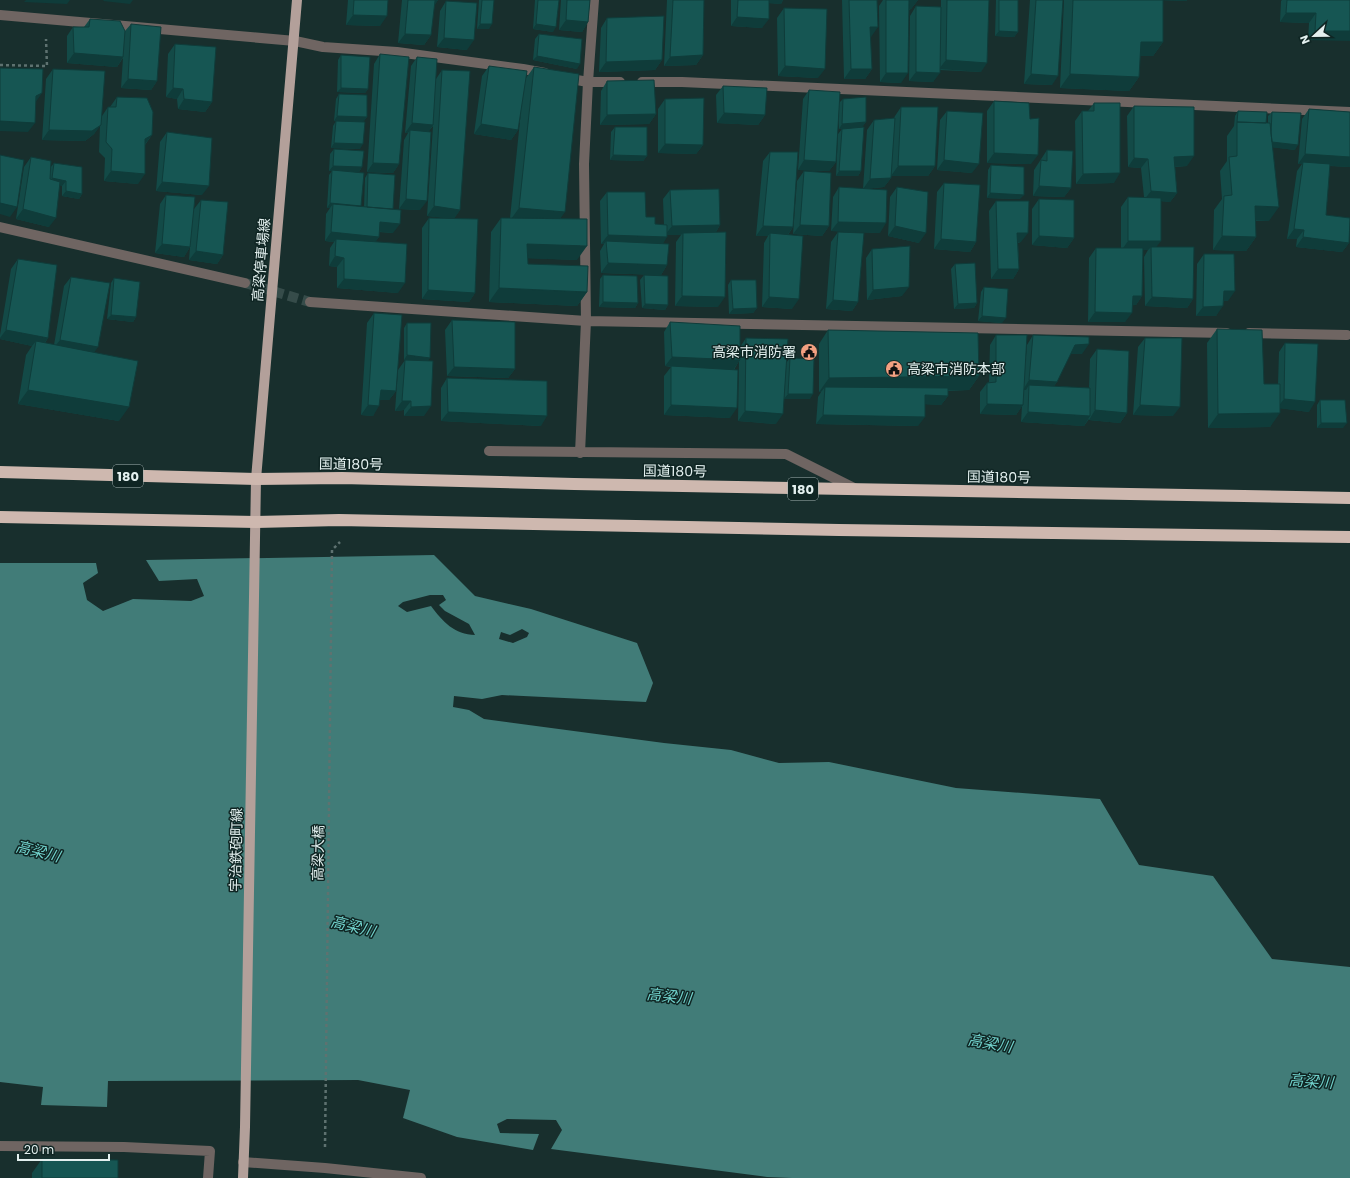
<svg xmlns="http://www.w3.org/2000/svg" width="1350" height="1178" font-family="Poppins,'Noto Sans JP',sans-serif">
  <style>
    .water { fill: #417c78; fill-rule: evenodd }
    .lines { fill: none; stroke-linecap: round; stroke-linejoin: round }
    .minor-tunnel { stroke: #364c4a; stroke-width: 10; stroke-dasharray: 10 5; stroke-linecap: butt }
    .path { stroke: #5e7270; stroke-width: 2.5; stroke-dasharray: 3 3; stroke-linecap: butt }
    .minor { stroke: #6f6562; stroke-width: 10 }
    .major { stroke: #b3a09a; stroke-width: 10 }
    .highway { stroke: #ceb8af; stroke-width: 12 }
    .wall { fill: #134a47 }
    .shaded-wall { fill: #0f3c3a }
    .building { fill: #165653; stroke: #0f3c3a }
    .labels { text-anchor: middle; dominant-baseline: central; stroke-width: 3; stroke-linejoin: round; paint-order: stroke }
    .shield { fill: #0f2523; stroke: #a3b3b2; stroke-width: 1 }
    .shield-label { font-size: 13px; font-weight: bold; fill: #e3f0ef }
    .street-label { font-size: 14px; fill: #e3f0ef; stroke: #0f2523 }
    .poi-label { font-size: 14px; fill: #e3f0ef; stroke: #0f2523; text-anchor: end }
    .water-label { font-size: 15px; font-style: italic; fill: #71d2cc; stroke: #0f2523 }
  </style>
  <rect width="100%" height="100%" fill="#182f2d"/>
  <path class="water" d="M434 555 475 596 531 609 637 643 653 683 646 702 502 695 482 699 454 696 453 707 469 710 484 719 664 743 731 750 779 763 829 762 956 788 1100 799 1139 865 1213 876 1272 959 1350 967V1178H792L767 1177 551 1149 562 1130 556 1120 507 1119 497 1124 500 1133 539 1134 533 1150 457 1137 403 1118 410 1090 358 1080 108 1081 107 1107 41 1105 43 1087 0 1082V563H96L98 573 83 583 87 600 103 611 133 599 191 601 204 596 197 579 159 581 146 560ZM430 595H443L446 600 439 605 445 611 469 624 475 635C455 635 442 621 431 606L407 612 398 606 403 602ZM522 629 529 633 527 637 513 643 499 639 501 632 510 635Z"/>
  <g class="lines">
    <path class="minor-tunnel" d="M245 283 310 302"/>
    <path class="path" d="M0 65 47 66 46 39
      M325 1147 332 550 340 542"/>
    <path class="minor" d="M0 15 295 41 323 47 397 52 523 69 545 73
      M566 78 588 82H620
      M642 82H682L1350 112
      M0 227 245 283
      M310 302 586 321 1227 333
      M1249 333 1347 335
      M489 451 786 454 856 489
      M580 453 586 321 584 164 588 82 594 0
      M0 1146 124 1147 210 1151 208 1178
      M243 1162 325 1168 421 1178"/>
    <path class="major" d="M243 1178 245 1127 256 479 297 0"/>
    <path class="highway" d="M0 472 256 479 342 478 574 484 1350 498
      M0 517 256 522 339 520 839 530 1350 537"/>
  </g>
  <path class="wall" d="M348 0H388L380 26 346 25Z
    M402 0H438L434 5 431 35 424 45 398 43Z
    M479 0H494L489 29H477Z
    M535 0H559L553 32 533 29Z
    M561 0H590L588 22 582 32 559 30Z
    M667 0H704L703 55 696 65 664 66Z
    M731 0H783L781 4 769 3 762 28 731 26Z
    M842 0H877L871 37H870L872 69 865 79H844Z
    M883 0H918L911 9 909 10 901 83 880 82 879 6Z
    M941 0H989L981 72 940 70 933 82 909 81 910 16 916 6 941 7Z
    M996 0H1018V32L1014 37 995 36Z
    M1030 0H1063L1052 85 1024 84Z
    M1064 0H1187L1186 1 1163 0V42L1153 56H1140L1139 77 1129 91 1060 88Z
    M1282 0H1350L1308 40 1309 23 1280 22 1281 1Z
    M446 1 467 50 437 47 440 11Z
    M784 8 818 78 778 76 777 18Z
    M607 18 662 60 655 70 599 72 601 28Z
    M90 19 125 31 131 24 157 81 151 90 121 88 123 58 117 67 67 63V36L73 27H84Z
    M539 34 577 69 533 60 535 39Z
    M175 44 212 102 205 112 178 109 177 99 166 97 168 54Z
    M380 54 399 164 393 173 367 172 374 64Z
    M341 55 368 89 365 93 337 92 338 60Z
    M417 57 436 79 442 70 460 210 454 218 475 293 469 302 422 299V228L429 218H448L427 216 433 126 428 132 420 210 399 209 404 140 408 133H405L411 66Z
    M489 66 526 78 534 67 561 219 577 260 528 258V264L587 292 577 306 489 302 491 232 501 218H510L521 111 518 130 511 140 474 134 482 76Z
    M53 69 102 116 108 107H110L117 97 152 135 145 145 138 184 104 181 105 158 99 152 100 125 94 134 85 141 42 140 46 79Z
    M607 81 656 114 649 124 600 125 601 91Z
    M723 86 765 115 758 125 717 123 716 95Z
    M809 90 836 162 829 171 798 170 803 99Z
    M339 94 367 117 363 122 334 121 336 99Z
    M665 99 703 145 696 154 658 153V109Z
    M843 99 866 122 862 127 839 129V103Z
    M994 101 1031 164 987 163V111Z
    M1094 103 1114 183 1076 184 1075 121 1082 111H1088Z
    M1134 106 1187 166 1175 167 1177 193 1170 202 1161 201 1156 247 1193 299 1187 308 1145 306 1144 257 1148 250H1143L1142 296 1136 305H1132L1125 322H1088L1089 258 1096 248H1121V207L1128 197H1144L1141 168 1128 167 1127 116Z
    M901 107 935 166 928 176H891L894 130 891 178 884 187 864 189 880 233 831 231 833 197 839 187 863 189 867 130 874 120 894 118 895 116Z
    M1309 109 1350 112V167L1330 166 1326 215 1349 243 1342 252 1296 247 1297 239H1287L1297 171 1302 164H1298L1302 119Z
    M947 111 972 173 937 170 940 120Z
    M1238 111 1266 123H1268V116L1272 112 1295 150 1272 147 1269 221H1255L1256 237 1246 251 1213 250 1214 210 1222 199 1220 171 1227 161V136L1234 126 1235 116Z
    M336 121 360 149 331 148 333 126Z
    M615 127 647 156 643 161 610 160 611 132Z
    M842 129 861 171 858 176H836L838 134Z
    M167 132 202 195 156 191 160 142Z
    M334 149 362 167 359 172H346L361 206 364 207 365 178 368 173 393 209V233L379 232V237L375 242 398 293 337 288V267L329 266 330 248 334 242 325 241 326 214 330 208H327L329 175 332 171H329L330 154Z
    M1047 150 1071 188 1064 197 1033 196 1034 170Z
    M770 152 793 227 788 235 792 309 762 307 764 243 768 236H756L763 161Z
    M31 157 50 168 54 163 82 194 79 199 62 196V186L60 185 49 227 16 219 24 167Z
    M991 165 1020 199 987 198 988 170Z
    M804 171 829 226 822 236 793 234 797 181Z
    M944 183 976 242 970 252 934 249 937 192Z
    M897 187 919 243 888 236 890 197Z
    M670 190 720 225 716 232 718 307 675 306 676 242 681 235H667L663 243 667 265 661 275 601 273 600 251 604 244H601L600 201 607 192 646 217 655 224 664 225 663 199Z
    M166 195 194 209 201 200 223 255 217 264 189 260 190 247 184 257 155 253 160 204Z
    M1039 199 1074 238 1067 248 1032 245V209Z
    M996 201 1021 242 1018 243 1019 269 1013 279H991L989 211Z
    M838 232 858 302 852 311 826 309 831 242Z
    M872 249 902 296 867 300 866 258Z
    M1204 254 1228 301H1224L1216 316H1196L1197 264Z
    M18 259 48 338 45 343 54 345 64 286 71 277 94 352 119 421 18 404 26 355 32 346 0 339V335L11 269Z
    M955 264 977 303 974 308 954 309 951 269Z
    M603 275 638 303 635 308 599 307 600 279Z
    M644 275 668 305 665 310 642 308 640 280Z
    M114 278 136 317 133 322 107 319 111 283Z
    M731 280 757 308 753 313 729 314 728 285Z
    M984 287 1002 323 978 321 981 292Z
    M374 313 396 391 389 400H380L373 416 361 415 367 323Z
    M452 320 515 369 508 378 447 376 445 330Z
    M670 322 740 347 746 338 776 424 738 421 739 361 734 370 730 418 664 415V376L671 367 665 366 664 332Z
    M407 323 428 361 424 416H404V410L395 411 398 370 405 360H404V328Z
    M1217 329 1264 384H1278L1279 352 1285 343 1309 412 1280 408 1270 427 1208 428 1207 343Z
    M828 330 979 376 969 390 948 391V396L941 405 925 404 918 426 816 424 818 397 821 392H819V344Z
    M996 335 1026 356 1027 345 1033 335 1082 354H1070L1057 382 1054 386 1089 388 1090 359 1097 349 1127 413 1120 423 1089 420V419L1084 426 1021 422 1022 406 1016 415 980 414V392L987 383 989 382 990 345Z
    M1145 338 1173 416 1133 415 1138 347Z
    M790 358 810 399H784L786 363Z
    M447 378 541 426 441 421V388Z
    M1320 400 1343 428H1317V405Z
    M42 1159 118 1178H32V1173Z"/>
  <path class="shaded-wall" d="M26 0H70L67 4 24 2Z
    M104 0H133L130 4 103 1Z
    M435 0H438L435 5 428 10Z
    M769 0H783L781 4 767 3Z
    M909 0H918L911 9 902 10Z
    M1155 0H1187L1186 1Z
    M1286 13H1316L1309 23 1280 22Z
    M353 15 387 16 380 26 346 25Z
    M737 17 769 19 762 28 731 26Z
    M566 20 588 22 582 32 559 30Z
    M480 24H492L489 29H477Z
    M536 24 556 27 553 32 533 29Z
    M870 27H878L871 37H863Z
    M999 31 1018 32 1014 37 995 36Z
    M1315 31H1350V41L1308 40Z
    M405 34 431 35 424 45 398 43Z
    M444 38 474 40 467 50 437 47Z
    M1141 42H1163L1153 56H1131Z
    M74 53 123 57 117 67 67 63Z
    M703 55 696 65 664 66 670 57Z
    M537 56 580 64 577 69 533 60Z
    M662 60 655 70 599 72 606 62Z
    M946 60 987 63 981 72 939 69Z
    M785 66 825 69 818 78 778 76Z
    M851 69H872L865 79H844Z
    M916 72 940 73 933 82 909 81Z
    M886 73H908L901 83 880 82Z
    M1031 74 1058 76 1052 85 1024 84Z
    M1070 74 1139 77 1129 91 1060 88Z
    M128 79 157 81 151 90 121 88Z
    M173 88 183 89 177 99 166 97Z
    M341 88 368 89 365 93 337 92Z
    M42 93 35 103 36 96Z
    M184 99 212 102 205 112 178 109Z
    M724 113 765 115 758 125 717 123Z
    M656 114 649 124 600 125 607 115Z
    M337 116 367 117 363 122 334 121Z
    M0 121 35 123 28 132 0 131Z
    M866 122 862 127 839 129 842 124Z
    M412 123 433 125 427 134 410 130 408 133H405Z
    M481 124 518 130 511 140 474 134Z
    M101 125 94 134 85 141 42 140 49 130Z
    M152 135 145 144 138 148 145 139Z
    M1270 142 1298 145 1295 150 1267 147Z
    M334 143 363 144 360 149 331 148Z
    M665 144 703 145 696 154 658 153Z
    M994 153 1038 155 1031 164 987 163Z
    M1305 154 1350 157V167L1303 164V162L1302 164H1298Z
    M613 155 647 156 643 161 610 160Z
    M1194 156 1187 166 1168 167 1174 157Z
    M1134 158 1148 159 1141 168 1128 167Z
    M804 160 836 162 829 171 798 170Z
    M944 160 979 164 972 173 937 170Z
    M373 163 399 164 393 173 367 172Z
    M333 166 362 167 359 172 329 171Z
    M898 166H935L928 176H891Z
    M111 171 145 174 138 184 104 181Z
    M839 171H861L858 176H836Z
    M1120 173 1114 183 1076 184 1083 174Z
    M52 178 66 181 62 186 49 183Z
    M891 178 884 187 863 189 870 179Z
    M162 182 209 186 202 195 156 191Z
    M1039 186 1071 188 1064 197 1033 196Z
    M66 191 82 194 79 199 62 196Z
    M1151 191 1177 193 1170 202 1144 200Z
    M990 193 1024 195 1020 199 987 198Z
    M406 199 427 201 420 210 399 209Z
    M0 203 17 207 10 217 0 214Z
    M330 203 361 206 358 211 333 204 330 208H327Z
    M434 206 460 210 454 219 427 216Z
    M1255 206 1279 207 1269 221 1245 220Z
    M519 208 565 212 555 226 509 222Z
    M23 209 56 218 49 227 16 219Z
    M380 222 400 224 393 233 373 231Z
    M838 222 886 223 880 233 831 231Z
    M720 225 714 235 683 233 681 235H665L672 226Z
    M800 225 829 226 822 236 793 234Z
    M763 226 793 227 786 237 770 233 768 236H756Z
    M895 226 926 233 919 243 888 236Z
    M1294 229 1304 230 1297 239H1287Z
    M331 232 379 237 372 246 336 239 334 242 325 241Z
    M1017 233H1028L1021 242 1011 243Z
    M608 235 667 237 661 247 606 241 604 244H601Z
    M1039 236 1074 238 1067 248 1032 245Z
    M1222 236 1256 237 1246 251 1213 250Z
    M1303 237 1349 243 1342 252 1296 247Z
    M941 239 976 242 970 252 934 249Z
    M1128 241H1161L1154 250 1151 247 1148 250 1121 251Z
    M162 244 190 247 184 257 155 253Z
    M527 244 587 246 577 260 518 258Z
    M196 251 223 255 217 264 189 260Z
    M335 256 344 258 337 267 329 266Z
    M608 263 667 265 661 275 601 273Z
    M998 269H1019L1013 279H991Z
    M344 279 405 283 398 293 337 288Z
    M909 287 902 296 867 300 873 290Z
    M499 288 587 292 577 306 489 302Z
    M428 290 475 293 469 302 422 299Z
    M1224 291H1235L1228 301H1217Z
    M682 296 725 297 718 307 675 306Z
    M1133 296H1142L1136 305 1127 306Z
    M769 297 799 299 792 309 762 307Z
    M1152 297 1193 299 1187 308 1145 306Z
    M833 300 858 302 852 311 826 309Z
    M603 302 638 303 635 308 599 307Z
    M977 303 974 308 954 309 958 304Z
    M645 304 668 305 665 310 642 308Z
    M1223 306 1216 316H1196L1203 307Z
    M757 308 753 313 729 314 733 309Z
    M1095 312 1132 313 1125 322H1088Z
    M111 315 136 317 133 322 107 319Z
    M982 316 1006 318 1002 323 978 321Z
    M6 330 48 338 41 348 36 341 32 346 0 339V338Z
    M60 340 98 347 91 357 53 349Z
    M1089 344 1082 354H1068L1075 345Z
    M407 355 430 358 427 363 404 360Z
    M672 357 740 360 733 370 665 366Z
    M454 367 515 369 508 378 447 376Z
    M979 376 969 390 824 392 825 387 821 392H819L829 378Z
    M1029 380 1057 382 1050 391 1029 385 1026 390H1023Z
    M28 390 129 407 119 421 18 404Z
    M381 390 396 391 389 400H374Z
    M788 394H813L810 399H784Z
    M925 395 948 396 941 405 918 404Z
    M1284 399 1315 402 1309 412 1277 408Z
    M402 401H411L404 410 395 411Z
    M987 404 1023 405 1016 415 980 414Z
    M368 405 379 406 373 416 361 415Z
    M671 405 737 408 730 418 664 415Z
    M1140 405 1180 407 1173 416 1133 415Z
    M431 406 424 416H404L411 407Z
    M1095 410 1127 413 1120 423 1089 420Z
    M745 411 783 414 776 424 738 421Z
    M448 412 547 416 541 426 441 421Z
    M1028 412 1090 416 1084 426 1021 422Z
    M1280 413 1270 427 1208 428 1218 414Z
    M823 415 925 417 918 426 816 424Z
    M1321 423H1347L1343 428H1317Z"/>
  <path class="building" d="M354 0H388L387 16 353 15Z
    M408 0H435V1L431 35 405 34Z
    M482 0H494L492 24H480Z
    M538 0H559L556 27 536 24Z
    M567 0H590L588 22 566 20Z
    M673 0H704L703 55 670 57Z
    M738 0H769V19L737 17Z
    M849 0H877L878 27H870L872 69H851Z
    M886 0H915H909L908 73H886Z
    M947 0H989L987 63 946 60Z
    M999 0H1018V32L999 31Z
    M1036 0H1063L1058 76 1031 74Z
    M1073 0H1163V42H1141L1139 77 1070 74Z
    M1287 0H1350V31H1315L1316 13H1286Z
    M446 1 477 3 474 40 444 38Z
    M916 6 941 7 940 73 916 72Z
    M784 8 827 9 825 69 785 66Z
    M664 16 662 60 606 62 607 18Z
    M90 19 120 21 125 31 123 57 74 53 73 27H89Z
    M131 24 161 27 157 81 128 79Z
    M539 34 582 39 580 64 537 56Z
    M175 44 216 47 212 102 184 99 183 89 173 88Z
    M380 54 409 57 399 164 373 163Z
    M341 55 370 57 368 89 341 88Z
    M417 57 437 59 433 125 412 123Z
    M489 66 527 71 518 130 481 124Z
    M534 67 579 74 565 212 519 208Z
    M0 68 43 69 42 93 36 96 35 123 0 121Z
    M53 69 105 71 101 125 92 131 49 130Z
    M442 70 470 71 460 210 434 206Z
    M654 80 656 114 607 115V81Z
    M723 86 767 88 765 115 724 113Z
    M809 90 840 92 836 162 804 160Z
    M339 94 367 95V117L337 116Z
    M117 97 147 98 153 112 152 135 145 139V174L111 171 112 149 106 142 108 107H116Z
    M866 97V122L842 124 843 99Z
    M704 98 703 145 665 144V99Z
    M994 101 1029 103 1030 119 1039 118 1038 155 994 153Z
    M1094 103H1120V173L1083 174 1082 111H1094Z
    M1134 106 1194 107V156L1174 157 1177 193 1151 191 1148 159 1134 158Z
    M901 107H938L935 166H898Z
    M1309 109 1350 112V157L1305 154Z
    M947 111 983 113 979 164 944 160Z
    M1238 111 1267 112 1266 123 1237 122Z
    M1272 112 1301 113 1298 145 1272 142 1271 133Z
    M895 118 891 178 870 179 874 120Z
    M336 121 365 122 363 144 334 143Z
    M1237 122 1270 123 1279 207 1255 206 1256 237 1222 236 1224 196 1232 195 1229 157 1237 156Z
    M615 127H647V156L613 155Z
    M864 127 861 171H839L842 129Z
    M410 130 431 132 427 201 406 199Z
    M167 132 212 138 209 186 162 182Z
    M334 149 364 151 362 167 333 166Z
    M1047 150 1073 151 1071 188 1039 186 1041 160 1047 161Z
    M770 152H798L793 227 763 226Z
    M0 155 24 160 17 207 0 203Z
    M31 157 51 161 50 179 60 182 56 218 23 209Z
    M1303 162 1330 164 1326 215 1350 218 1349 243 1303 237 1304 230 1294 229Z
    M54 163 82 167V194L66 191V181L52 178Z
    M991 165 1024 167V195L990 193Z
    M332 170 364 173 361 206 330 203Z
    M804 171 831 173 829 226 800 225Z
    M368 173 395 175 393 209 367 207Z
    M944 183 980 185 976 242 941 239Z
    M839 187 887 190 886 223 838 222Z
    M897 187 928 192 926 233 895 226Z
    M719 189 720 225 672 226 670 190Z
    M607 192H645L646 217H655V224L667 225V237L608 235Z
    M166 195 195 197 190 247 162 244Z
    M1128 197 1161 198V241H1128Z
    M1039 199 1074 200V238L1039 236Z
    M201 200 228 202 223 255 196 251Z
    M996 201H1029L1028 233H1017L1019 269H998Z
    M333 204 401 210 400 224 380 222 379 237 331 232Z
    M429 218 478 219 475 293 428 290Z
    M501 218 587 219V246L527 244 528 264 588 266 587 292 499 288Z
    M726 232 725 297 682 296 683 233Z
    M838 232 864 233 858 302 833 300Z
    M770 233 803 236 799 299 769 297Z
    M336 239 407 244 405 283 344 279V258L335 256Z
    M606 241 669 244 667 265 608 263Z
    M910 246 909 287 873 290 872 249Z
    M1151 247H1194L1193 299 1152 297Z
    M1096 248H1143L1142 296H1133L1132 313 1095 312Z
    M1204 254H1234L1235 291H1224L1223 306 1203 307Z
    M18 259 57 265 48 338 6 330Z
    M975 263 977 303 958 304 955 264Z
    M603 275 637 276 638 303 603 302Z
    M644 275 668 276V305L645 304Z
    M71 277 110 283 98 347 60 340Z
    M114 278 140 282 136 317 111 315Z
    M731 280H756L757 308 733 309Z
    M984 287 1008 289 1006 318 982 316Z
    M374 313 402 315 396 391 381 390 379 406 368 405Z
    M452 320 515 322V369L454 367Z
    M670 322 740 326V360L672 357Z
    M407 323H431L430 358 407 355Z
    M1217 329 1262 330 1264 384H1280V413L1218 414Z
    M828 330 978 333 979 376 829 378Z
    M996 335H1027L1023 405 987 404V383L996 382Z
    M1033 335 1089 337V344L1075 345 1057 382 1029 380Z
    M746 338 788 339 783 414 745 411Z
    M1145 338H1182L1180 407 1140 405Z
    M36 341 138 361 129 407 28 390Z
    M1285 343 1318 344 1315 402 1284 399Z
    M1097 349 1129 351 1127 413 1095 410Z
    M790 358 814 359 813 394H788Z
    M405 360 433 361 431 406 411 407V401H402Z
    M671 366 738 370 737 408 671 405Z
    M447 378 547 381V416L448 412Z
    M1029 385 1090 388V416L1028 412Z
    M825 387 948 388V396L925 395V417L823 415Z
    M1320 400H1345L1347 423H1321Z
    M42 1159 118 1160V1178H42Z"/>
  <defs>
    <g id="civic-disc" transform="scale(0.9)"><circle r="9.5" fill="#f3a081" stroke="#0f2523"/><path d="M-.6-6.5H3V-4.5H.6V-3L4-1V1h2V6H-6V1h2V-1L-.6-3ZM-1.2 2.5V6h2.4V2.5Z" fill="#111"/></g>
  </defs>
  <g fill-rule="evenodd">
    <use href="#civic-disc" x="809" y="352"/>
    <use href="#civic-disc" x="894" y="369"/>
  </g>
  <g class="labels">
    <g class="shield">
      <rect x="113" y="465" width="30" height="22" rx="3"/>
      <rect x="788" y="478" width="30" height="22" rx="3"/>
    </g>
    <g class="shield-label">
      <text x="128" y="476">180</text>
      <text x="803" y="489">180</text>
    </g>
    <g class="street-label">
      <text transform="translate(261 260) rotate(-85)">高梁停車場線</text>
      <text transform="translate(351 464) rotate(1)">国道180号</text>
      <text transform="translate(675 471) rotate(1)">国道180号</text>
      <text transform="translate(999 477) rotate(1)">国道180号</text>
      <text transform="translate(236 850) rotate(-89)">宇治鉄砲町線</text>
      <text transform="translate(318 853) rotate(-89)">高梁大橋</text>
    </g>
    <g class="poi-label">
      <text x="796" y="352">高梁市消防署</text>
      <text x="907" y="369" text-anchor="start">高梁市消防本部</text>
    </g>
    <g class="water-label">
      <text transform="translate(38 851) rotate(14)">高梁川</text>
      <text transform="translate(353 926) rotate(14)">高梁川</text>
      <text transform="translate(669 996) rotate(6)">高梁川</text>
      <text transform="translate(990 1043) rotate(10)">高梁川</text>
      <text transform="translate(1311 1081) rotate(4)">高梁川</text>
    </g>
  </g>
  <g transform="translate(1314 36) rotate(248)" stroke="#0f2523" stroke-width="3" paint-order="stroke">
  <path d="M0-3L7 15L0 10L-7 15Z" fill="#e3f0ef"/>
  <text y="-6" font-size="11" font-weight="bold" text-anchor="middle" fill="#e3f0ef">N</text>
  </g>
  <path d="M18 1154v6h91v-6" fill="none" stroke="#e3f0ef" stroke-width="2"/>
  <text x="24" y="1154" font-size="12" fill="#e3f0ef" stroke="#0f2523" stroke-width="3" paint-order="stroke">20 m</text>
</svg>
